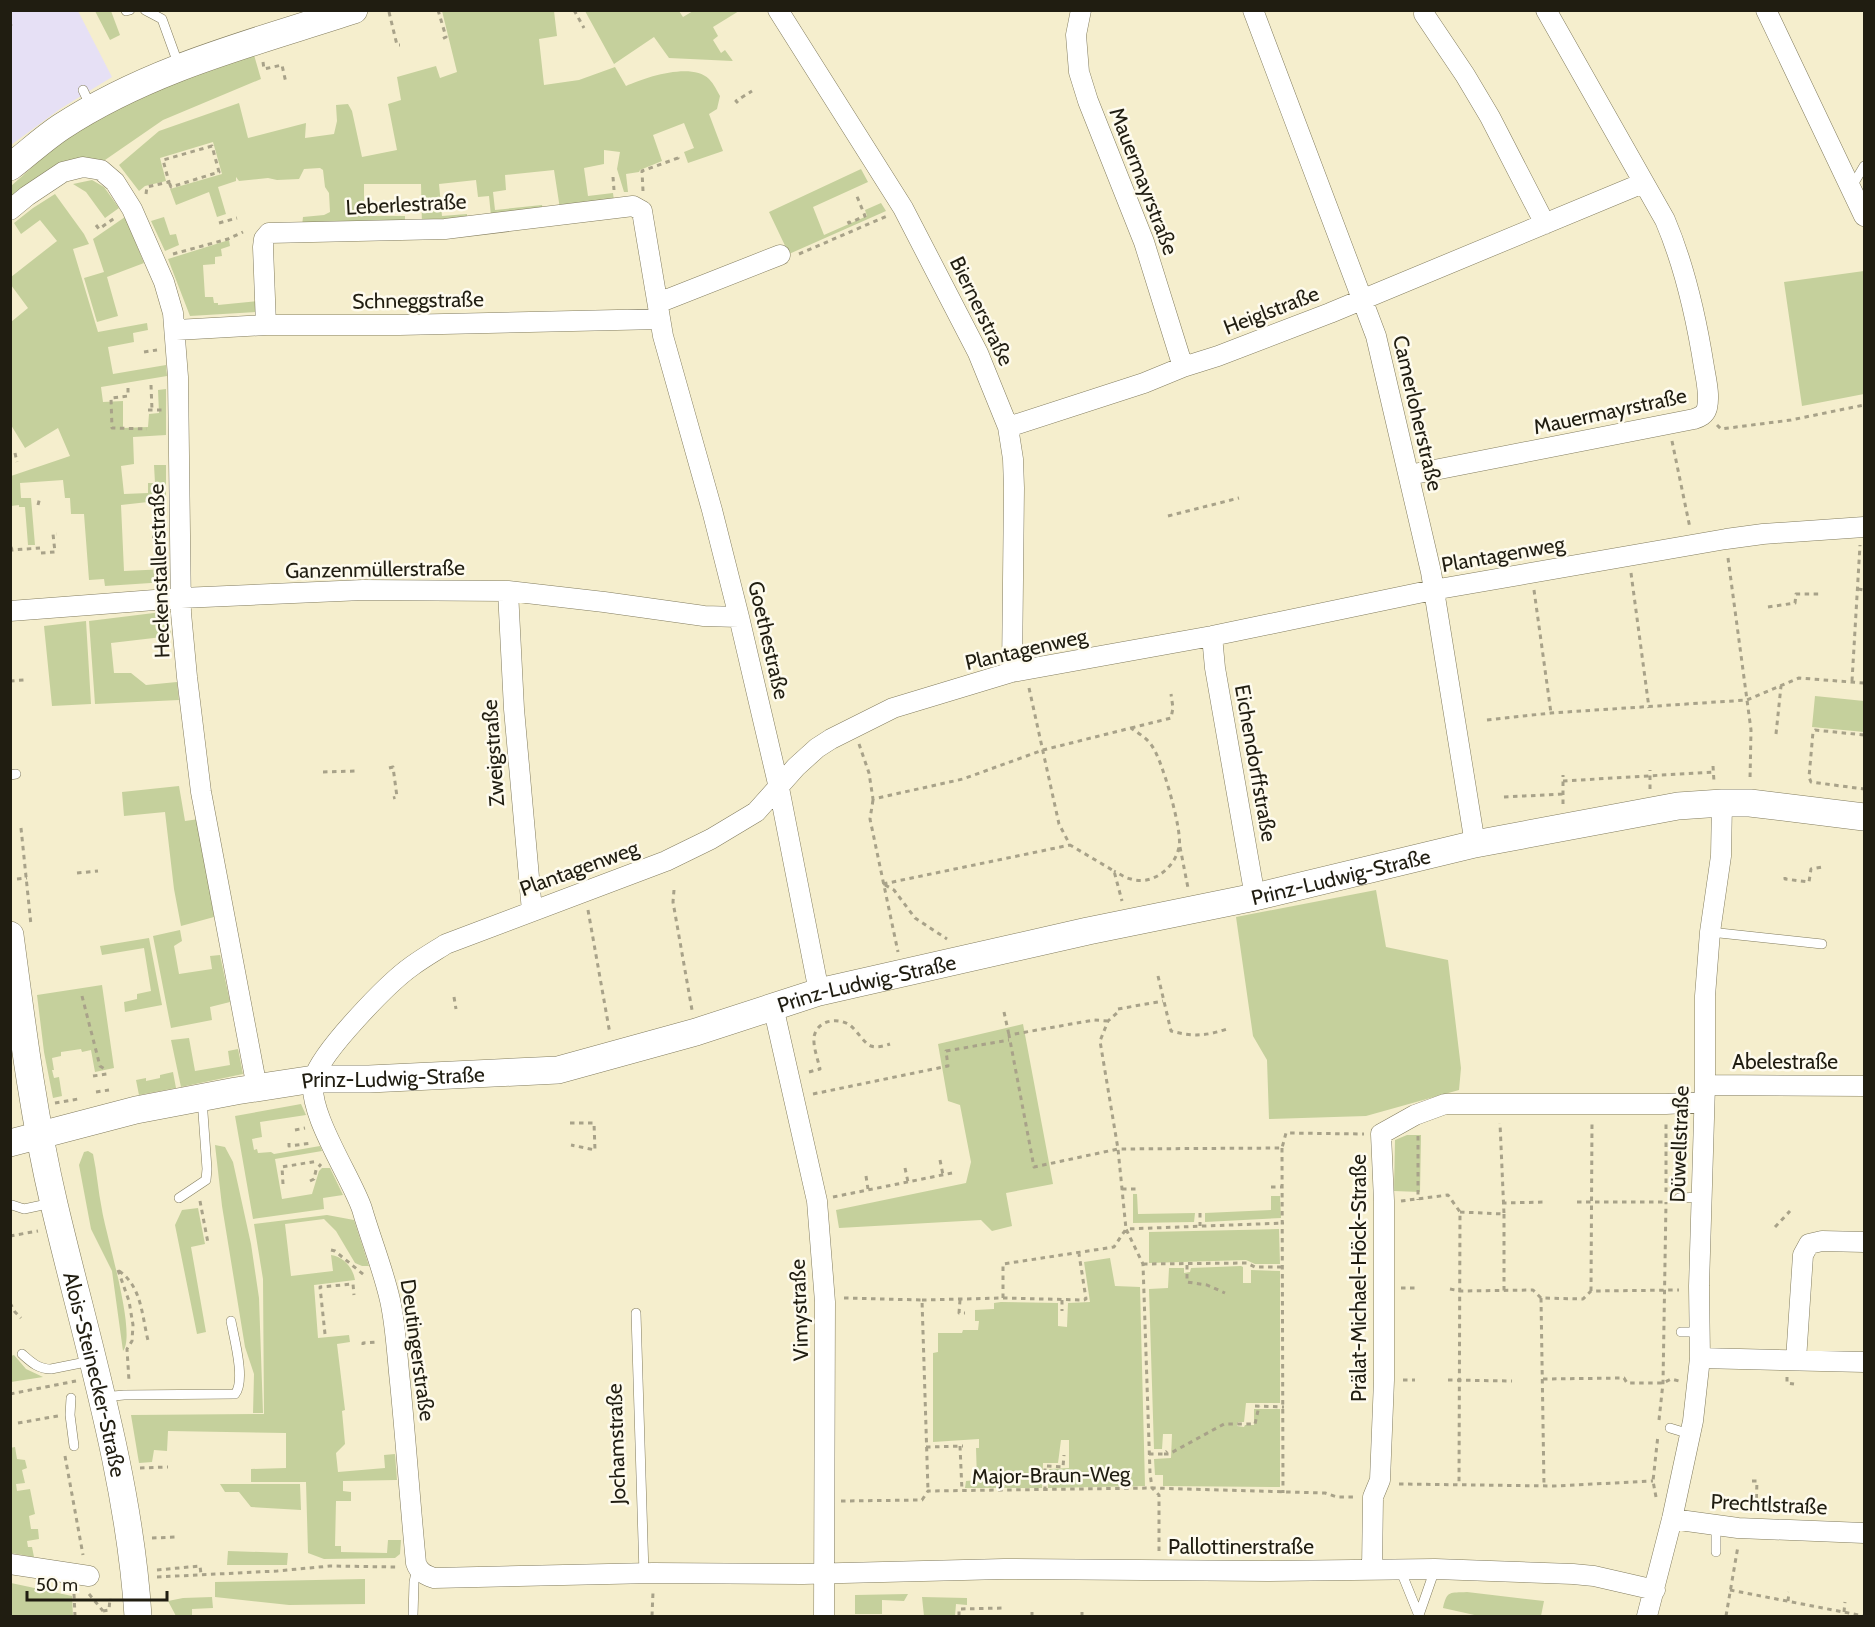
<svg xmlns="http://www.w3.org/2000/svg" width="1875" height="1627" font-family="Cabin,sans-serif">
  <style>
    .industrial { fill: #e6e0f5 }
    .green { fill: #c5d09c }
    .lines { fill: none; stroke-linecap: round; stroke-linejoin: round }
    .lane-casing { stroke: #827c5e; stroke-width: 10 }
    .street-casing { stroke: #827c5e; stroke-width: 21 }
    .secondary-casing { stroke: #827c5e; stroke-width: 28 }
    .path { stroke: #a8a289; stroke-width: 3; stroke-dasharray: 4.5 4.5; stroke-linecap: butt }
    .lane { stroke: #fff; stroke-width: 9 }
    .street { stroke: #fff; stroke-width: 20 }
    .secondary { stroke: #fff; stroke-width: 27 }
    .labels { text-anchor: middle; dominant-baseline: central; stroke-width: 5; stroke-linejoin: round; paint-order: stroke }
    .street-label { font-size: 21px; fill: #201d11; stroke: #fefbee }
  </style>
  <rect width="100%" height="100%" fill="#f5eecd"/>
  <path class="industrial" d="M11 11H78L112 77 60 109 11 145Z"/>
  <path class="green" d="M95 11H111L120 35 110 40Z
    M442 11H554L557 36 539 39 544 85 579 80 615 67 626 86C646 77 692 62 709 79 714 84 717 91 720 96L717 109 709 114 723 151 688 163 684 152 694 148 684 123 653 135 662 161 640 170 639 172 626 174 628 192H624L617 169 620 152 604 150V164L584 168 588 196 613 193 614 201 560 209 554 170 505 175 506 190 493 192 495 210 542 205 543 212 491 216 489 196 478 197 476 180 439 184 442 216 467 214V221L422 226 421 184H364V216H405V226H302L303 217 324 215 330 212 329 193 325 187 323 170 320 168 304 169 299 179 277 180 268 178 239 181 236 177V181L218 187 226 214 217 217 209 192 176 205 170 189 222 174 213 142 160 158 166 181 145 186 139 191 119 165 159 131 239 103 248 138 306 123 305 138 334 134 337 121 336 105 348 104 352 111 362 157 397 150 388 104 401 100 397 77 436 66 440 78 457 72Z
    M585 11H679L683 17 693 11H739L713 27 718 36 713 40 721 53 725 50 733 61 669 58 654 37 614 64Z
    M254 55 261 79 163 120 105 160H92L11 201V186L55 147 86 127 128 104 172 83Z
    M861 169 868 182 813 207 824 235 867 216 865 210 881 203 886 211 789 254 769 212Z
    M92 180 104 187 119 208 105 218 86 192 73 184Z
    M55 194 84 234 89 244 73 249 98 332 147 323 148 330 133 333 134 342 108 347 113 374 166 365 167 376 101 387 103 402 123 401V428L148 427 149 414 159 413 158 390 166 389V435L133 437 134 464 121 466 124 494 148 493V483H155L154 465H166V500L121 505 124 571 167 569 166 582 105 586 104 579 89 580 84 514H71L70 498H65L63 480 20 483 21 498H31L35 545H28L25 507H19V505L11 506V476L70 456 58 428 25 448 11 425V322L28 308 11 285V277L57 241 40 220 21 234 14 223 33 208Z
    M125 217 144 263 107 277 118 316 97 322 84 278 104 272 93 239Z
    M164 217 170 235 176 234 179 245 165 251 151 221Z
    M229 240 230 246 221 249 222 256 215 257V264L203 265 205 297H213L214 303H218V305L258 301V312L190 316 168 259Z
    M1864 271V394L1802 406 1784 282Z
    M162 612 169 616 171 636 111 643 114 673H131L146 685 177 682 179 700 95 704 89 621Z
    M86 621 91 704 52 706 44 626Z
    M1815 696 1864 701V732L1812 727Z
    M179 786 185 821 199 819 214 917 181 926 174 889 165 812 124 816 122 792Z
    M1376 890 1386 947 1448 960 1461 1068 1459 1090 1366 1116 1269 1119 1267 1060 1253 1036 1236 917Z
    M180 930 182 941 174 946 179 974 212 969 210 956 220 955 230 1002 210 1007 212 1020 171 1028 153 936Z
    M149 938 162 1005 125 1012 124 1002 137 999V994L151 991 144 948 102 955 100 946Z
    M102 985 114 1068 95 1072 91 1050 82 1052 81 1049 61 1052V1056L52 1058 54 1070H52L54 1078 59 1077 62 1096 53 1098 44 1052 37 995Z
    M1023 1024 1053 1184 1006 1193 1012 1226 992 1231 981 1220 839 1228 836 1210 966 1183 971 1162 960 1105 948 1101 938 1044Z
    M189 1038 195 1071 230 1065 228 1051 238 1049 243 1074 181 1087 171 1040Z
    M173 1072 176 1088 139 1095 136 1080 146 1078V1081L160 1078V1075Z
    M301 1104 306 1115 260 1122 262 1137 252 1139 254 1150 257 1149 258 1153 271 1152 274 1154 320 1146 322 1151 275 1159 282 1199 312 1194 319 1171 322 1168H330L343 1195 323 1198 324 1209 253 1219 235 1116Z
    M1407 1135H1421L1420 1192 1394 1191 1395 1140Z
    M215 1145 225 1147 233 1162 251 1244 259 1298 263 1413H253L254 1374 245 1347 222 1206Z
    M88 1151 93 1154C97 1172 98 1191 102 1210 106 1235 137 1334 123 1351L112 1271 91 1229 79 1165 84 1152Z
    M1133 1194H1137L1138 1214 1195 1213 1194 1222 1133 1223Z
    M1271 1196H1280L1281 1218 1205 1222V1213L1271 1210Z
    M198 1208 205 1244 191 1247 206 1332 197 1334 175 1225 182 1210Z
    M327 1215 354 1220 369 1266H362L355 1263 336 1231 324 1219 285 1224 291 1276 333 1271 331 1255C344 1257 353 1268 355 1280L314 1285 318 1338 349 1335 350 1342 337 1344 345 1410 342 1411 345 1444 336 1453 338 1472 385 1468 384 1455 395 1454 397 1480 343 1481V1491L351 1492V1501H336L335 1546H341V1552L387 1553 388 1540H401L400 1554 395 1558 324 1559 308 1553 306 1482H251V1469L286 1468V1433L168 1431 167 1451 154 1450 152 1462 139 1463 131 1415 264 1414 263 1279 254 1224Z
    M1279 1229 1280 1264H1255L1246 1260 1149 1263V1232Z
    M1110 1258 1115 1286 1140 1287 1145 1486 1048 1488 1049 1469 1069 1468V1440H1061L1058 1463H1043L1042 1488H965L966 1481 977 1480 976 1448H979V1439L933 1442V1353L938 1352V1333H962L963 1330H978L979 1321H975V1310L994 1309V1303L1001 1302 1058 1303V1326L1067 1327 1068 1303 1090 1302 1084 1262Z
    M1241 1266 1243 1267V1283H1251V1270L1280 1271V1403H1246L1244 1422H1238L1237 1426 1244 1427 1245 1425H1254V1409H1280V1487L1163 1486V1475H1155L1154 1459 1171 1458 1172 1434H1163L1162 1449H1154L1149 1289 1168 1288 1169 1268H1184V1273L1190 1272 1191 1268Z
    M14 1355 26 1369 43 1377 11 1382V1356Z
    M15 1447 17 1459 25 1460 27 1468 22 1470 25 1483 16 1484 17 1491 30 1489 35 1514 29 1516 31 1529H38L39 1539 27 1541 28 1547H32L34 1557 11 1553 10 1448Z
    M220 1484H300L301 1510 251 1507 239 1492H225Z
    M228 1551 288 1553 287 1565H227Z
    M365 1579V1604L289 1605 215 1597V1582Z
    M11 1583 72 1596 73 1616H11Z
    M1467 1592 1544 1601 1541 1616H1479L1443 1608C1447 1590 1450 1593 1467 1592Z
    M908 1594 904 1601 882 1600V1614H855V1595Z
    M212 1597 213 1608 192 1609V1616H176L168 1601 183 1598Z
    M922 1597 967 1598V1605L956 1604 955 1616H924Z"/>
  <g class="lines">
    <g class="lane-casing">
      <path id="lane" d="M145 10 162 19 179 66
        M126 11 130 10
        M83 90 91 107
        M1851 188 1864 166
        M10 775 16 774
        M1710 932 1822 944
        M179 1198 206 1180 207 1169 202 1099
        M1679 1198 1702 1197
        M12 1205 24 1209 52 1203
        M636 1313 644 1574
        M1681 1332H1700
        M22 1354C31 1362 38 1369 51 1369L91 1361
        M103 1397 124 1395 235 1394C246 1381 234 1338 231 1321
        M71 1398 70 1415 74 1446
        M1670 1428 1690 1434
        M1716 1552V1526
        M1400 1569 1419 1616
        M1419 1615 1435 1569
        M413 1616 414 1582 417 1568"/>
    </g>
    <g class="street-casing">
      <path id="street" d="M778 10 903 208 978 353 1008 427 1013 459 1014 488 1012 672
        M1081 10 1076 35 1079 72 1088 101 1144 242 1183 367
        M1253 10 1376 336 1431 572 1475 844
        M1766 10 1864 216
        M1424 14 1465 75 1490 117 1545 224
        M10 210 27 196 63 172 83 167 101 170 115 182 132 209 164 282 173 313 178 377 181 613 187 677 201 792 257 1088
        M658 303 780 255
        M266 325 263 247 264 239 269 233 445 229 633 206 642 211 663 336 712 510 739 617 779 788 819 992
        M176 330 266 325H399L660 319
        M1008 427 1144 383 1183 367 1218 356 1330 313 1643 183
        M1409 475 1694 419C1700 417 1705 415 1707 408 1710 395 1706 379 1704 367 1696 316 1685 267 1665 220L1546 10
        M508 591 514 709 532 911
        M10 611 181 598 363 590 508 591 604 602 704 616 739 617
        M1212 636 1215 668 1255 897
        M773 1006 817 1201 825 1302 824 1616
        M1705 1085 1864 1086
        M1700 1358 1864 1362
        M1796 1360 1803 1255 1809 1244 1822 1241 1864 1242
        M1672 1519 1738 1528 1864 1533
        M10 1564 89 1576
        M1372 1570 1373 1497 1380 1480 1384 1380V1201L1381 1134 1415 1115 1445 1104H1666L1704 1102
        M1655 1590 1594 1576 1573 1574 1435 1569 1267 1571 1004 1569 803 1574 653 1573 434 1578C425 1575 419 1572 416 1563 410 1502 406 1442 400 1382 397 1355 396 1327 390 1300 383 1269 371 1240 362 1209 352 1178 305 1110 314 1078 322 1051 388 983 412 966 423 958 435 951 446 944L666 861 711 839 756 812 796 767 817 748 831 739 893 708 1012 672 1212 636 1433 590 1726 539 1763 534 1864 527
        M1647 1616 1672 1519 1693 1421 1700 1358 1699 1286 1705 1085V996L1710 932 1721 856 1722 803"/>
    </g>
    <g class="secondary-casing">
      <g id="secondary">
        <path d="M10 167C27 154 43 139 61 127 151 68 253 43 354 10"/>
        <path id="s1" d="M10 935C22 1025 33 1115 54 1204 86 1340 129 1476 138 1616"/>
        <path id="s2" d="M10 1143 136 1110 236 1091 314 1079H369L558 1070 696 1032 819 992 1088 931 1255 897 1475 844 1678 806 1722 803H1750L1864 817"/>
      </g>
    </g>
    <path class="path" d="M438 10 446 37 442 39
      M574 10 584 28
      M389 12 397 45H400
      M10 25 12 24
      M263 62 264 69 282 65 286 83
      M738 103 736 101 752 91
      M613 177 614 190
      M643 191 642 171 678 158 677 155
      M146 194 147 187 169 182 163 160 212 146 219 172 171 187 169 182
      M848 221 849 223 865 216 856 194
      M219 223 237 218
      M96 225 99 229 116 217
      M173 254 228 239 243 232
      M799 254 887 216
      M144 352 157 350
      M151 385 152 410
      M128 388V396L111 398 112 428 147 429
      M148 410H162
      M1717 425 1721 429 1791 420 1864 405
      M1672 441 1690 528
      M15 453 17 462
      M38 505 40 497
      M1168 516 1239 498
      M152 537H162
      M11 547 12 550 40 548
      M41 553 55 552 53 534H57
      M1728 558 1751 730 1750 780
      M1631 573 1649 708
      M1858 589 1864 590
      M1534 590 1551 713
      M1768 607 1795 603 1796 594H1822
      M10 681 24 680
      M1852 681 1860 545
      M1029 688 1059 824 1070 845 1114 871 1122 901
      M1487 720 1551 713 1747 700 1799 678 1864 683
      M1131 728 1171 718 1173 708 1171 694
      M1776 734 1781 686
      M1864 735 1815 730 1813 732 1809 777 1811 782 1864 789
      M859 744 869 773 873 799 963 779 1043 750 1131 728C1138 733 1147 738 1152 746 1162 759 1183 832 1179 847 1175 868 1152 886 1131 879 1125 878 1120 874 1114 871
      M1713 766 1714 782
      M389 768 393 767 397 797 393 798
      M323 772 357 771
      M1563 781 1714 772
      M1650 789V770
      M1504 797 1563 794
      M873 800 870 819 898 952
      M1563 804V775
      M21 828 31 925
      M1180 847 1188 888
      M77 873 98 871
      M1785 877V879L1809 882 1811 869 1822 867
      M17 879 27 878
      M883 884 1070 845
      M885 885 894 890 915 918 947 939
      M674 890 673 902 692 1010
      M588 910 610 1034
      M1158 976 1171 1031C1194 1037 1205 1036 1227 1029
      M82 996 100 1066 106 1070
      M454 997 456 1009
      M1118 1009 1163 1001
      M1004 1012 1009 1035
      M1108 1021 1094 1020 1009 1035 1034 1167 1118 1149 1100 1041 1108 1021 1119 1011
      M809 1072 820 1069C818 1060 813 1047 814 1037 817 1019 840 1017 851 1026 858 1032 864 1043 871 1046 877 1048 884 1046 890 1044
      M93 1076 107 1074
      M96 1092 109 1090
      M813 1094 948 1066 946 1051 1009 1040
      M55 1103 78 1099
      M570 1123H594L595 1150 571 1145
      M295 1130 305 1128
      M1418 1136V1200
      M289 1143V1146L312 1143
      M1282 1148 1283 1493
      M940 1160 943 1175
      M905 1168 908 1182
      M866 1176 868 1189
      M310 1181 314 1179 316 1170 321 1164
      M283 1184 282 1167 318 1161
      M1271 1187H1283
      M1122 1189H1137
      M1666 1192V1124
      M833 1197 952 1173
      M200 1201 208 1243
      M1401 1201 1448 1195 1460 1212 1459 1484
      M1577 1202H1665
      M1502 1203 1547 1202
      M1460 1212 1504 1214 1500 1123
      M1200 1213V1226
      M1504 1214V1291
      M1775 1227 1790 1211
      M10 1236 38 1231
      M331 1250 335 1251 364 1275
      M1143 1264 1247 1263 1255 1267H1283
      M1187 1265V1282L1207 1285 1225 1293
      M118 1270 129 1301 133 1325 132 1341 127 1349 129 1381
      M119 1271C143 1287 142 1320 149 1344
      M1401 1288H1417
      M1450 1289 1460 1291 1533 1290 1541 1298 1583 1299 1591 1291 1679 1290
      M1591 1291 1592 1122
      M844 1298 922 1300 928 1491
      M1003 1298 1084 1300 1086 1299 1079 1254
      M1541 1298 1544 1486
      M922 1300 1003 1298V1264L1114 1247 1126 1229 1118 1149 1282 1148 1286 1133 1364 1134
      M960 1300 959 1313H965
      M1062 1300V1311
      M10 1303 15 1312 21 1318
      M325 1334 320 1287 353 1284 354 1295
      M363 1345V1343L379 1342
      M1787 1377V1383L1794 1384
      M1543 1379 1624 1378 1627 1383H1663L1671 1379 1679 1381
      M1403 1380H1415
      M1448 1380 1512 1381
      M10 1394 76 1381
      M1255 1406 1284 1407
      M1659 1420 1663 1383 1666 1202
      M18 1423 58 1416
      M960 1446 962 1491
      M926 1447 963 1446
      M1149 1454H1164L1167 1451
      M1164 1454H1169L1224 1424H1255L1259 1406
      M65 1456 83 1555
      M140 1468 168 1467
      M1752 1481H1757L1756 1510
      M1399 1484 1554 1486 1653 1481
      M1045 1491V1466L1063 1467 1064 1455
      M1656 1497 1653 1481 1658 1435
      M841 1501 922 1500 928 1491 1152 1488 1325 1493 1337 1497H1354
      M152 1538 177 1537
      M1159 1551V1495L1152 1488 1150 1473 1143 1264 1126 1229 1284 1223
      M157 1570 200 1566 201 1574
      M157 1577 277 1571 330 1566 398 1567
      M1730 1590 1864 1616
      M74 1594 75 1616
      M89 1594 103 1611 102 1616
      M1788 1601 1789 1592
      M103 1611 109 1610 110 1598
      M1032 1612V1616
      M1082 1612V1616
      M1844 1612 1845 1602
      M652 1616 653 1592
      M959 1616V1609L1005 1608
      M1726 1616 1738 1546"/>
    <use href="#lane" class="lane"/>
    <use href="#street" class="street"/>
    <use href="#secondary" class="secondary"/>
  </g>
  <g class="labels">
    <g class="street-label">
      <text transform="translate(1144 181) rotate(69)">Mauermayrstraße</text>
      <text transform="translate(406 204) rotate(-3)">Leberlestraße</text>
      <text transform="translate(418 300) rotate(-1)">Schneggstraße</text>
      <text transform="translate(1271 310) rotate(-21)">Heiglstraße</text>
      <text transform="translate(982 311) rotate(64)">Biernerstraße</text>
      <text transform="translate(1610 411) rotate(-12)">Mauermayrstraße</text>
      <text transform="translate(1418 413) rotate(77)">Camerloherstraße</text>
      <text transform="translate(1503 554) rotate(-10)">Plantagenweg</text>
      <text transform="translate(375 569) rotate(-1)">Ganzenmüllerstraße</text>
      <text transform="translate(159 571) rotate(-92)">Heckenstallerstraße</text>
      <text transform="translate(769 640) rotate(77)">Goethestraße</text>
      <text transform="translate(1026 649) rotate(-13)">Plantagenweg</text>
      <text transform="translate(493 753) rotate(-94)">Zweigstraße</text>
      <text transform="translate(1256 763) rotate(80)">Eichendorffstraße</text>
      <text transform="translate(579 868) rotate(-20)">Plantagenweg</text>
      <text stroke="none"><textPath href="#s2" startOffset="1362">Prinz-Ludwig-Straße</textPath></text>
      <text stroke="none"><textPath href="#s2" startOffset="876">Prinz-Ludwig-Straße</textPath></text>
      <text x="1785" y="1061">Abelestraße</text>
      <text stroke="none"><textPath href="#s2" startOffset="390">Prinz-Ludwig-Straße</textPath></text>
      <text transform="translate(1679 1144) rotate(-88)">Düwellstraße</text>
      <text transform="translate(1358 1278) rotate(-90)">Prälat-Michael-Höck-Straße</text>
      <text transform="translate(799 1310) rotate(-92)">Vimystraße</text>
      <text transform="translate(418 1350) rotate(82)">Deutingerstraße</text>
      <text stroke="none"><textPath href="#s1" startOffset="448">Alois-Steinecker-Straße</textPath></text>
      <text transform="translate(616 1444) rotate(-92)">Jochamstraße</text>
      <text transform="translate(1051 1475) rotate(-1)">Major-Braun-Weg</text>
      <text transform="translate(1769 1504) rotate(3)">Prechtlstraße</text>
      <text x="1241" y="1546">Pallottinerstraße</text>
    </g>
  </g>
  <rect width="1875" height="1627" fill="none" stroke="#201d11" stroke-width="24"/>
  <path d="M27 1591v9h140v-9" fill="none" stroke="#201d11" stroke-width="3"/>
  <text x="36" y="1591" font-size="18" fill="#201d11" stroke="#fefbee" stroke-width="4.5" paint-order="stroke">50 m</text>
</svg>
